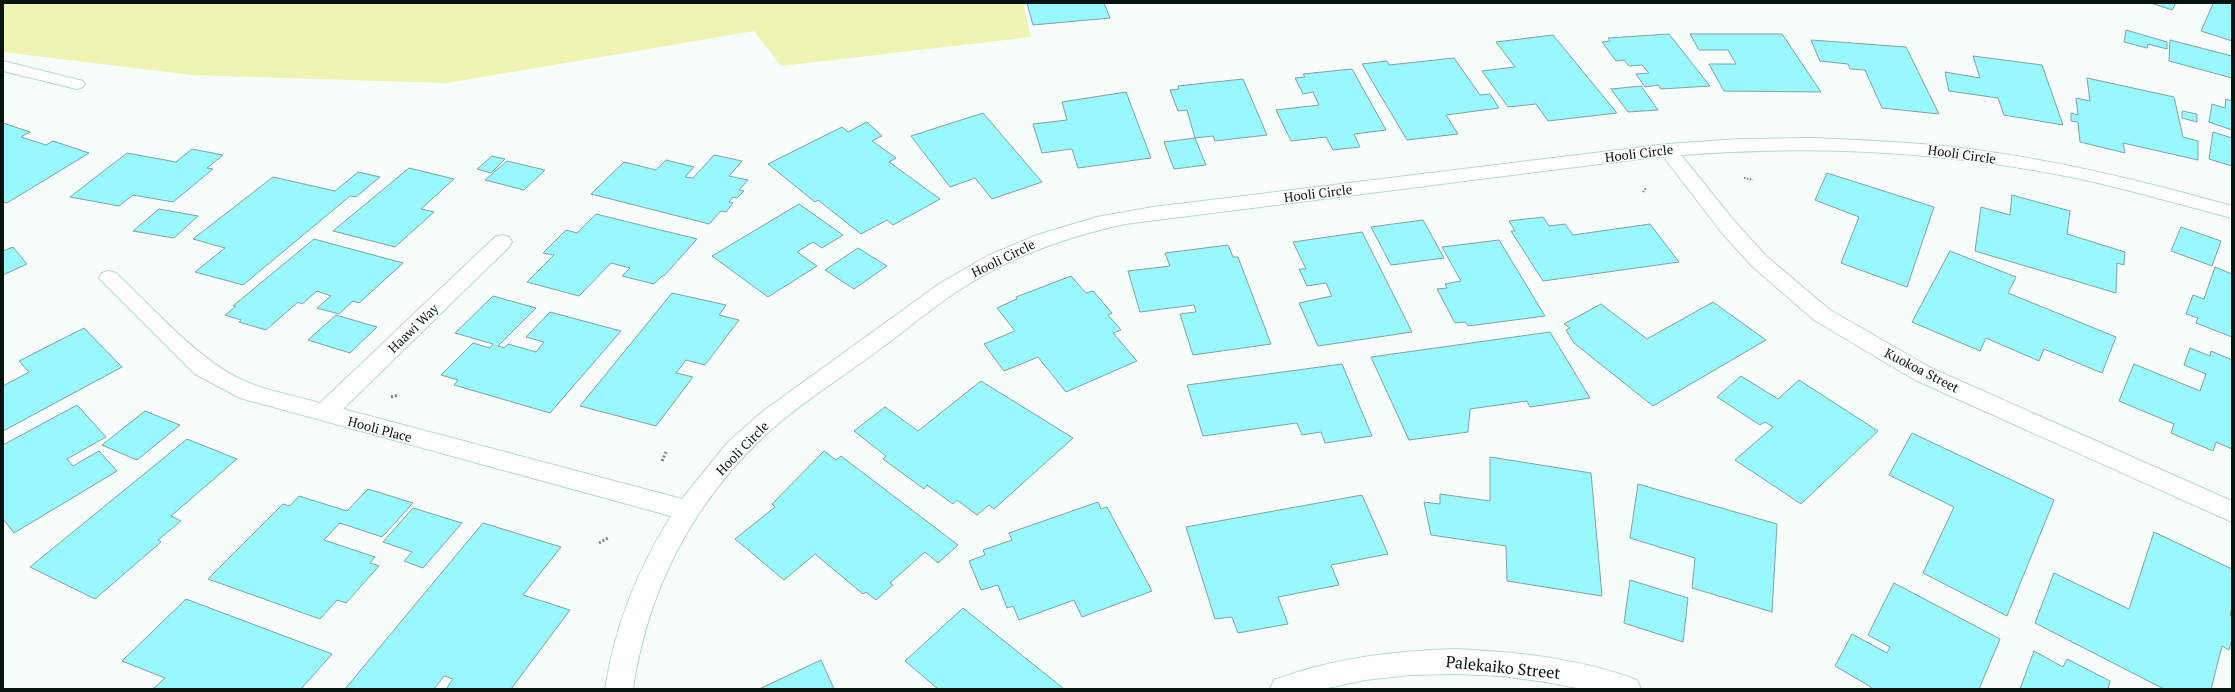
<svg xmlns="http://www.w3.org/2000/svg" width="2235" height="692" font-family="'PT Serif',serif">
  <style>
    .green { fill: #eef4b1 }
    .building { fill: #98f8fd; stroke: #80a3a5 }
    .lines { fill: none; stroke-linecap: round; stroke-linejoin: round }
    .service-casing { stroke: #b8d9cc; stroke-width: 2 }
    .minor-casing { stroke: #b8d9cc; stroke-width: 2 }
    .path-far1 { stroke: #7b8481; stroke-width: 2; stroke-dasharray: 1.5 1.5; stroke-linecap: butt }
    .path { stroke: #7b8481; stroke-width: 3; stroke-dasharray: 2 2; stroke-linecap: butt }
    .service { fill: #fff; fill-rule: evenodd }
    .minor { fill: #fff; fill-rule: evenodd }
    .labels { text-anchor: middle; dominant-baseline: central; stroke-width: 3; stroke-linejoin: round; paint-order: stroke }
    .street-label { font-size: 13px; fill: #07130f; stroke: #fff }
    .near-street-label { font-size: 16px; fill: #07130f; stroke: #fff }
  </style>
  <rect width="100%" height="100%" fill="#f7fdfb"/>
  <path class="green" d="M3 3H1023L1031 37 781 66 754 31 447 83 192 75 3 52Z"/>
  <path class="building" d="M1027 3H1104L1110 18 1033 25Z
    M2151 3H2176L2172 10Z
    M2210 3H2232V41L2201 31 2213 4Z
    M2126 30 2167 42V49L2148 44 2147 48 2124 42Z
    M1669 34 1710 86 1661 89 1658 85 1645 87 1636 74 1649 73 1642 65 1629 66 1624 60 1616 61 1602 42 1610 41 1608 38Z
    M1690 34H1782L1821 92 1724 91 1709 64H1736L1728 50H1699Z
    M1553 35 1617 113 1548 121 1536 104 1508 107 1482 71 1515 67 1496 42Z
    M1811 40 1906 47 1939 114 1882 108 1865 70 1850 69 1848 64 1820 61Z
    M2170 40 2232 56V78L2169 61Z
    M1973 56 2042 65 2063 125 2004 115 1998 98 1949 91 1945 72 1980 78Z
    M1454 58 1480 95 1490 94 1499 108 1446 115 1458 134 1407 140 1362 64 1387 61 1389 65Z
    M1352 69 1386 130 1354 134 1360 147 1333 150 1326 137 1291 141 1276 110 1319 105 1313 92 1303 94 1295 78 1305 77 1303 74Z
    M2087 78 2174 97 2183 137 2198 141V160L2123 143 2125 153 2080 142 2078 122 2071 121V113L2078 115 2076 98 2090 101Z
    M1243 79 1267 135 1215 141 1213 136 1195 138 1187 110 1178 111 1170 90 1179 89 1178 86Z
    M1641 86 1658 110 1628 112 1611 89Z
    M1126 92 1151 158 1078 168 1072 149 1042 153 1033 124 1067 120 1062 102Z
    M2226 99 2232 101V130L2209 122 2212 104 2225 108Z
    M2182 111 2197 114V122L2182 118Z
    M983 113 1042 182 992 199 975 178 950 187 911 136Z
    M867 122 882 136 872 141 896 158 889 162 940 199 893 225 887 220 861 234 818 200 815 202 768 164 842 127 848 132Z
    M3 123 30 132 21 137 46 145 53 141 89 153 7 203 3 202Z
    M2213 132 2232 138V166L2209 159Z
    M1195 138 1206 165 1174 169 1164 142Z
    M192 149 223 155 207 168 213 169 173 202 133 195 119 206 70 197 127 153 176 162Z
    M714 155 742 161 729 176 748 180 739 190 744 191 737 198 733 197 729 202 733 203 726 212 721 211 709 224 591 194 624 162 656 170 666 160 694 167 685 177 693 178Z
    M492 156 505 159 491 173 477 169Z
    M507 161 545 170 524 190 485 180Z
    M409 168 454 179 421 209 434 212 395 247 333 231Z
    M358 172 380 177 356 197 350 196 243 285 195 272 225 248 193 239 273 177 335 191Z
    M1827 173 1934 207 1907 287 1841 263 1859 217 1815 200Z
    M2012 195 2070 211 2067 234 2125 252 2124 265 2117 263 2116 293 1975 251 1981 207 2010 215Z
    M799 204 843 235 822 248 813 242 797 252 817 266 768 297 712 256Z
    M159 209 198 216 174 238 133 231Z
    M596 214 697 239 664 276H662L654 284 622 276 630 268 611 263 579 296 527 282 554 255 543 253 566 230 577 233Z
    M1543 217 1549 226 1565 224 1573 235 1650 224 1679 262 1543 281 1511 231H1515L1509 221Z
    M1423 220 1444 258 1391 265 1371 227Z
    M2181 227 2221 241 2212 266 2171 251Z
    M1362 232 1412 332 1318 346 1299 303 1332 296 1326 283 1307 286 1299 269H1306L1293 242Z
    M314 239 403 263 359 303 353 301 339 314 317 308 331 296 317 291 302 304 298 302 266 330 239 322 241 320 225 315 236 306H233Z
    M1499 240 1545 316 1468 326 1465 322 1455 323 1437 289 1447 288 1445 284 1461 281 1442 247Z
    M1228 245 1233 257H1238L1271 344 1193 355 1180 314 1196 312 1194 305 1140 312 1128 271 1170 266 1165 253Z
    M13 247 27 264 3 275V251Z
    M858 248 887 266 854 289 825 270Z
    M1950 251 2016 277 2008 293 2116 337 2102 373 2044 349 2039 361 1986 338 1980 351 1912 322Z
    M2215 267 2232 274V337L2196 323 2198 318 2186 314 2193 295 2204 299Z
    M1071 276 1086 293 1093 291 1112 313 1108 315 1121 330 1113 333 1137 361 1066 392 1038 357 1004 371 984 344 1015 331 997 308 1017 299 1016 297Z
    M672 293 726 305 719 315 739 320 705 365 686 360 676 373 693 377 656 426 580 406Z
    M493 296 536 308 498 346 504 348 508 344 536 352 544 342 526 337 550 312 621 331 550 413 454 385 458 380 441 375 473 343 490 348 493 344 455 333Z
    M1713 302 1766 340 1653 406 1574 343 1566 330 1570 328 1564 324 1601 304 1647 339Z
    M336 315 377 327 350 353 308 340Z
    M84 328 122 367 3 431V386L29 372 19 361Z
    M1550 332 1590 398 1530 407 1527 401 1470 409 1468 432 1409 440 1371 357Z
    M2190 348 2210 356 2211 351 2232 360V449L2216 442 2213 451 2171 433 2174 424 2119 401 2134 364 2200 391 2206 374 2184 365Z
    M1342 364 1372 436 1325 443 1321 432 1302 435 1297 423 1203 436 1187 385Z
    M1741 376 1778 399 1799 380 1878 431 1801 504 1735 460 1773 427 1765 422 1760 425 1717 397Z
    M981 381 1073 438 994 509 989 505 977 515 957 500 953 504 927 485 924 489 883 459 886 456 854 431 885 407 918 431Z
    M77 405 106 437 67 459 73 466 99 451 117 471 14 533 3 519V445Z
    M145 411 180 425 137 460 102 445Z
    M1912 433 2054 500 2007 616 1923 573 1954 507 1889 475Z
    M187 439 237 459 171 516 181 521 158 540 161 542 95 599 30 567Z
    M824 451 836 460 841 456 958 545 938 563 925 552 890 583 893 585 876 600 866 592 863 594 815 554 784 580 735 539 775 507 772 504Z
    M1490 457 1591 473 1602 596 1507 581 1506 546 1431 535 1424 502 1440 504V494L1490 501Z
    M1638 484 1777 524 1772 612 1692 588 1695 558 1630 538Z
    M368 489 413 503 382 537 340 523 324 540 375 557 370 563 379 566 346 603 337 600 320 619 208 579 283 504 290 506 299 496 347 511Z
    M1362 495 1388 554 1331 565 1339 585 1278 597 1288 624 1238 633 1232 617 1215 619 1186 527Z
    M1098 502 1101 509 1107 507 1152 591 1082 617 1074 600 1019 620 1013 606 1007 608 998 585 981 590 969 561 985 555 983 550 1012 540 1009 533Z
    M413 508 462 523 423 568 404 561 412 552 383 542Z
    M483 523 561 547 523 595 570 610 511 689H446L453 679 444 676 434 689H345Z
    M2154 532 2232 569V607L2230 615 2232 616V639L2229 650 2222 646 2211 689H2164L2035 623 2054 573 2129 609Z
    M1630 580 1688 598 1683 642 1624 623Z
    M1894 583 2000 639 1979 689H1870L1871 687 1835 666 1852 634 1887 653 1890 647 1868 635Z
    M186 599 332 654 301 689H153L165 678 122 661Z
    M963 608 1064 689H938L905 661Z
    M2034 651 2063 667 2067 659 2110 681 2108 689H2020Z
    M821 660 834 689H759Z"/>
  <g class="lines">
    <g class="service-casing">
      <path id="service" d="M3 61 83 81 85 84 83 87 77 89 3 71Z"/>
    </g>
    <g class="minor-casing">
      <path id="minor" d="M1811 138C1858 140 1906 142 1953 147 2048 158 2140 180 2232 206V218C2186 206 2141 193 2094 182 1958 152 1820 144 1681 155L1736 223 1766 256 1830 310 1931 368 2232 501V522L1915 380 1814 320 1752 266 1722 233 1663 156 1125 224C1064 237 1005 259 953 294 927 312 902 333 876 352 842 377 803 402 772 429 695 498 648 587 633 689H605C615 626 637 570 671 516L240 398 195 374 99 278 102 273 109 271 116 273C151 306 194 355 236 377 261 390 292 395 320 403L495 237 502 235 509 237 512 242 509 247 343 409 682 499 728 442 762 412 939 284 987 256 1037 235 1097 217 1153 207 1668 144 1740 139Z
        M1456 649C1517 652 1579 658 1637 680L1641 689H1582L1546 682 1501 676 1456 674 1410 675 1365 680 1323 689H1270L1274 680C1333 658 1393 651 1456 649Z"/>
    </g>
    <path class="path-far1" d="M1744 178 1753 180
      M1643 192 1646 188"/>
    <path class="path" d="M391 397 399 395
      M662 461 666 452
      M599 543 608 538"/>
    <use href="#service" class="service"/>
    <use href="#minor" class="minor"/>
  </g>
  <g class="labels">
    <g class="street-label">
      <text transform="translate(1639 153) rotate(-7)">Hooli Circle</text>
      <text transform="translate(1962 154) rotate(8)">Hooli Circle</text>
      <text transform="translate(1318 193) rotate(-7)">Hooli Circle</text>
      <text transform="translate(1003 258) rotate(-26)">Hooli Circle</text>
      <text transform="translate(413 328) rotate(-44)">Haawi Way</text>
      <text transform="translate(1922 370) rotate(27)">Kuokoa Street</text>
      <text transform="translate(380 429) rotate(15)">Hooli Place</text>
      <text transform="translate(742 448) rotate(-46)">Hooli Circle</text>
    </g>
    <g class="near-street-label">
      <text transform="translate(1503 667) rotate(6)">Palekaiko Street</text>
    </g>
  </g>
  <rect width="2235" height="692" fill="none" stroke="#07130f" stroke-width="8"/>
</svg>
